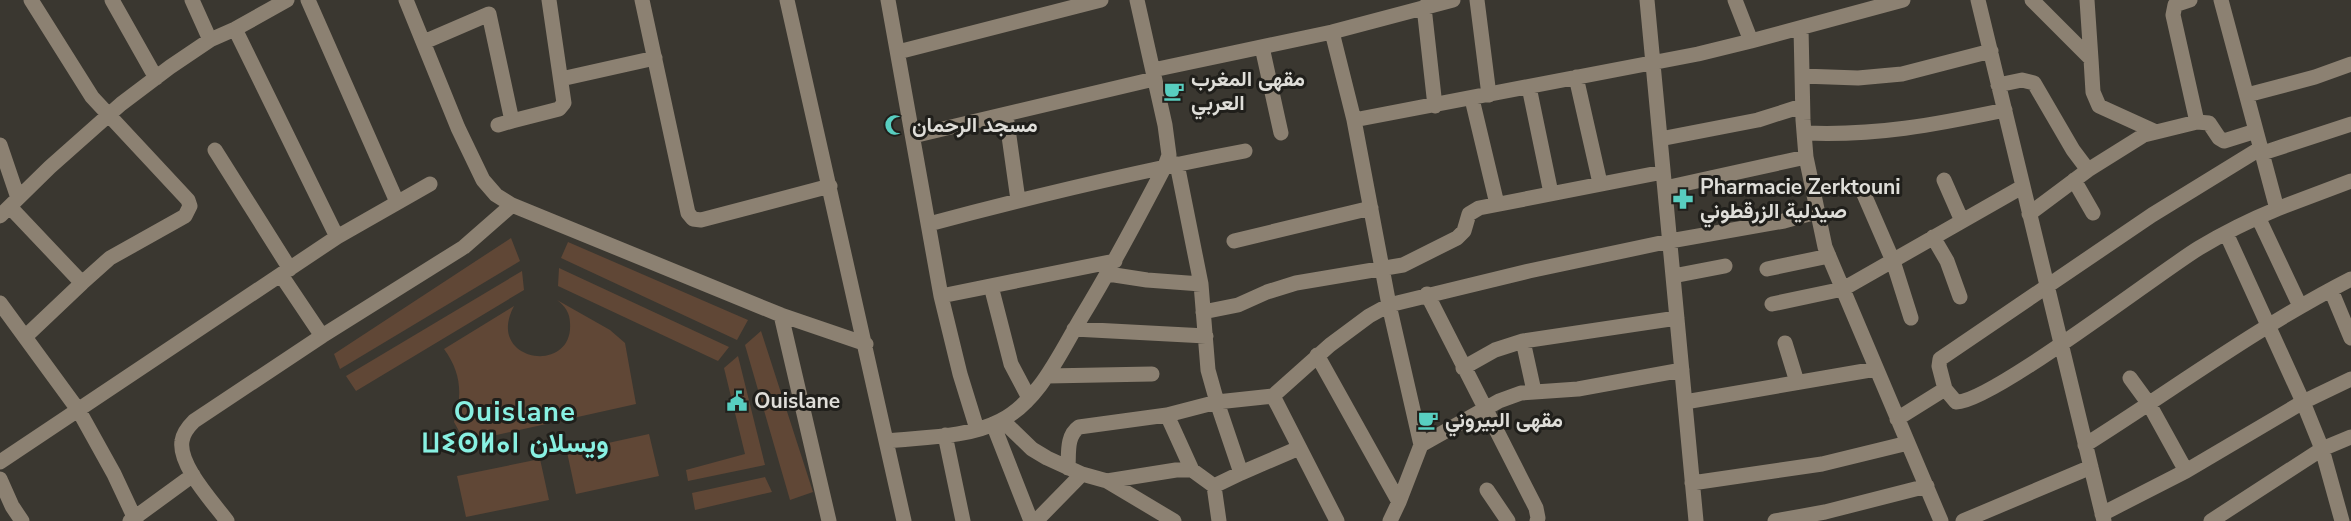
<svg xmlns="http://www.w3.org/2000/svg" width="2351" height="521" font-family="'Nunito Sans',Vazirmatn,'Noto Sans Tifinagh',sans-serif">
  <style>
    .green { fill: #604736 }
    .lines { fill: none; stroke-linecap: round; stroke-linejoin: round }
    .minor { stroke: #8c8172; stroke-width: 15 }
    .labels { text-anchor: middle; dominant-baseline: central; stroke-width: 6; stroke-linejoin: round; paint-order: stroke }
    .poi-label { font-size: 21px; font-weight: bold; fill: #dfded9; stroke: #201f1b; text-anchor: start }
    .district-label { font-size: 27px; font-weight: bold; letter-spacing: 1.5px; fill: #88f0e2; stroke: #201f1b }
  </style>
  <rect width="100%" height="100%" fill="#3a3730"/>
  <path class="green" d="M511 238 520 261 340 369 334 354Z
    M568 242 748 320 737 340 561 258Z
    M559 268 729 347 718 361 558 286Z
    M522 271 524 290 356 391 346 376Z
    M557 300 610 330 625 343 636 404 465 442 454 422C463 395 461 372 444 349L514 306C484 362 574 376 570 323 570 313 565 306 557 300Z
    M761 331 813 492 790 500 745 345Z
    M738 356 765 465 688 481 686 470 745 454 724 368Z
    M649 434 659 476 576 494 567 452Z
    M540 459 549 500 466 517 457 476Z
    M765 477 772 492 695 510 692 493Z"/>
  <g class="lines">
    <path class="minor" d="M31 0 92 97 188 200 190 206 185 216 110 258 82 283
      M112 0 156 78
      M192 0 210 40
      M308 0 397 202
      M406 0 458 128 483 180 496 195 512 205 781 315 866 344
      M642 0 688 213 693 219 701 220 830 186
      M787 0 904 521
      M888 0 941 296 960 374 977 429
      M1477 0 1489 95
      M1647 0 1696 521
      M1735 0 1751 41 1903 0
      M1978 0 2104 521
      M2032 0 2091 59 2087 0
      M2190 0 2175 5 2173 15 2197 122 2209 123 2219 138 2224 141 2256 131
      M1424 7 1435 106
      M1801 28 1803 120 1806 157 1825 247 1941 521
      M235 29 337 237 430 184
      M1332 32 1354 120 1389 305 1421 445 1399 502 1390 521
      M424 42 489 14 512 121 498 125
      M1262 47 1281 133
      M898 52 1101 0
      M2091 59 2093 92 2099 106 2154 131
      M1153 70 1332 32 1453 0
      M1802 76 1858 78 1902 74 1991 51
      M1576 77 1600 183
      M561 79 655 58
      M1998 85 2022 80 2034 83 2073 150 2088 170 2029 214
      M1529 87 1551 193
      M2247 95 2315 77 2351 64
      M1472 99 1497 204
      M1006 115 1018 200
      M1354 120 1698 54 1751 41
      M512 121 559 109 564 103 549 0
      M1804 133C1876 136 1934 125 2005 110
      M913 136 1154 79
      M1660 139 1758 120 1802 106
      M0 145 18 198
      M215 150 290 269
      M2263 153 2351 124
      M2088 170 2144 135 2197 122
      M1944 180 1962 221
      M2074 180 2093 213
      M1665 188 1806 157
      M1863 192 1893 261 1911 318
      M10 207 82 283 25 337
      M2277 209 2351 181
      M0 216 50 167 121 104 170 67 210 40 235 29 287 0
      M2258 217 2300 306
      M929 224C1034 196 1139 171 1245 151
      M2226 233 2303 402 2322 449 2342 521
      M1933 237 1947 261 1960 297
      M1234 241 1371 208
      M1767 269 1829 256
      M1108 274 1147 280 1201 284
      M281 275 322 336
      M1673 276 1725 266
      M991 286 1011 364 1029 398
      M2331 290 2351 338
      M1427 294 1536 508 1538 518 1537 521
      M941 296 1115 261
      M0 303 79 411 114 474 136 521
      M1772 304 1843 289 2022 187
      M1203 312 1238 305 1267 292 1296 283 1403 265 1457 238 1464 231 1469 214 1479 208 1663 172
      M781 315 829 521
      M1074 329 1206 336
      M1523 341 1677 318
      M1785 343 1797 382
      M1317 355 1399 502
      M1463 368 1495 350 1523 341 1534 391
      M1047 376 1152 374
      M2130 378 2149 404 2186 471
      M1945 389 1939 366 1940 359 2152 215 2261 148
      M1273 396 1337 521
      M1685 402 1876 369
      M1897 419 1945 389 1956 402C1989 404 2158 273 2199 248 2224 233 2250 220 2277 209L2221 0
      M1002 420 1032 449 1047 458 1082 474 1107 481 1174 521
      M993 424 1031 521
      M945 435 963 521
      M887 441C923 437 967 438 1000 421 1039 401 1059 355 1081 318 1111 269 1138 218 1165 166L1169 155 1165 125 1137 0
      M1421 445 1499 401 1521 393 1578 389 1682 370
      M2085 445C2174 389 2257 327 2351 279
      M0 462 337 237
      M1068 468C1069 454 1066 436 1079 427L1167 415
      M1192 470 1167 415 1217 402 1273 396 1330 345 1369 316 1389 305 1529 271 1670 241 1784 221 1816 212
      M1241 473 1299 448
      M0 479 12 506 22 521
      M1107 481 1176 470H1192L1214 486 1241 473 1217 402 1208 370 1201 284 1177 164
      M1692 483 1822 464 1908 443
      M1214 486 1219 521
      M1487 490 1508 521
      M2102 514 2186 471 2303 402 2351 379
      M130 521 193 475
      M227 521C213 502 178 465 182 441 183 433 188 427 194 421L322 336 464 247 512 205
      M1036 521 1082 474
      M1775 521 1825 512 1927 486
      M1963 521 2091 467
      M2211 521 2322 449 2351 437"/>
  </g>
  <defs>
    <g id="cafe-bare" transform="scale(1.62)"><path d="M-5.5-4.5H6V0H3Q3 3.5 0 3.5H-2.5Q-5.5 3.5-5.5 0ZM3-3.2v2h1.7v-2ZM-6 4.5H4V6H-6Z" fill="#58cec0" stroke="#201f1b" stroke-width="2.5" paint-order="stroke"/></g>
    <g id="mosque-bare" transform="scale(1.62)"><path d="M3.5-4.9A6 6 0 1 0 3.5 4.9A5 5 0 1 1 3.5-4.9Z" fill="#58cec0" stroke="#201f1b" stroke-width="2.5" paint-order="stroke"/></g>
    <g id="pharmacy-bare" transform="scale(1.62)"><path d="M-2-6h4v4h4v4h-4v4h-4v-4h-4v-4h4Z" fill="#58cec0" stroke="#201f1b" stroke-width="2.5" paint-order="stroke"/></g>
    <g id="civic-bare" transform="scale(1.62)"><path d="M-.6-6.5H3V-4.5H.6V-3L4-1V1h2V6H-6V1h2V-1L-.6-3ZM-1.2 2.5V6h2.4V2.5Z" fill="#58cec0" stroke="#201f1b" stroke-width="2.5" paint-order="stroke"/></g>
  </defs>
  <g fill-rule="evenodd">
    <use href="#cafe-bare" x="1174" y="91"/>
    <use href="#mosque-bare" x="895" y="125"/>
    <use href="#pharmacy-bare" x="1683" y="199"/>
    <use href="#civic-bare" x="737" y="401"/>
    <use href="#cafe-bare" x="1428" y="420"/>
  </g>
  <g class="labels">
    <g class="poi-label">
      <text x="1191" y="79">مقهى المغرب<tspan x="1191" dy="24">العربي</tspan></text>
      <text x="912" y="125">مسجد الرحمان</text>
      <text x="1700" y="187">Pharmacie Zerktouni<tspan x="1700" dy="24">صيدلية الزرقطوني</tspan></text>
      <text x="754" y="401">Ouislane</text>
      <text x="1445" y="420">مقهى البيروني</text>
    </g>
    <g class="district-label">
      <text x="515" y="412">Ouislane<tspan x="515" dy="31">ⵡⵉⵙⵍⴰⵏ ويسلان</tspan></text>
    </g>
  </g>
</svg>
